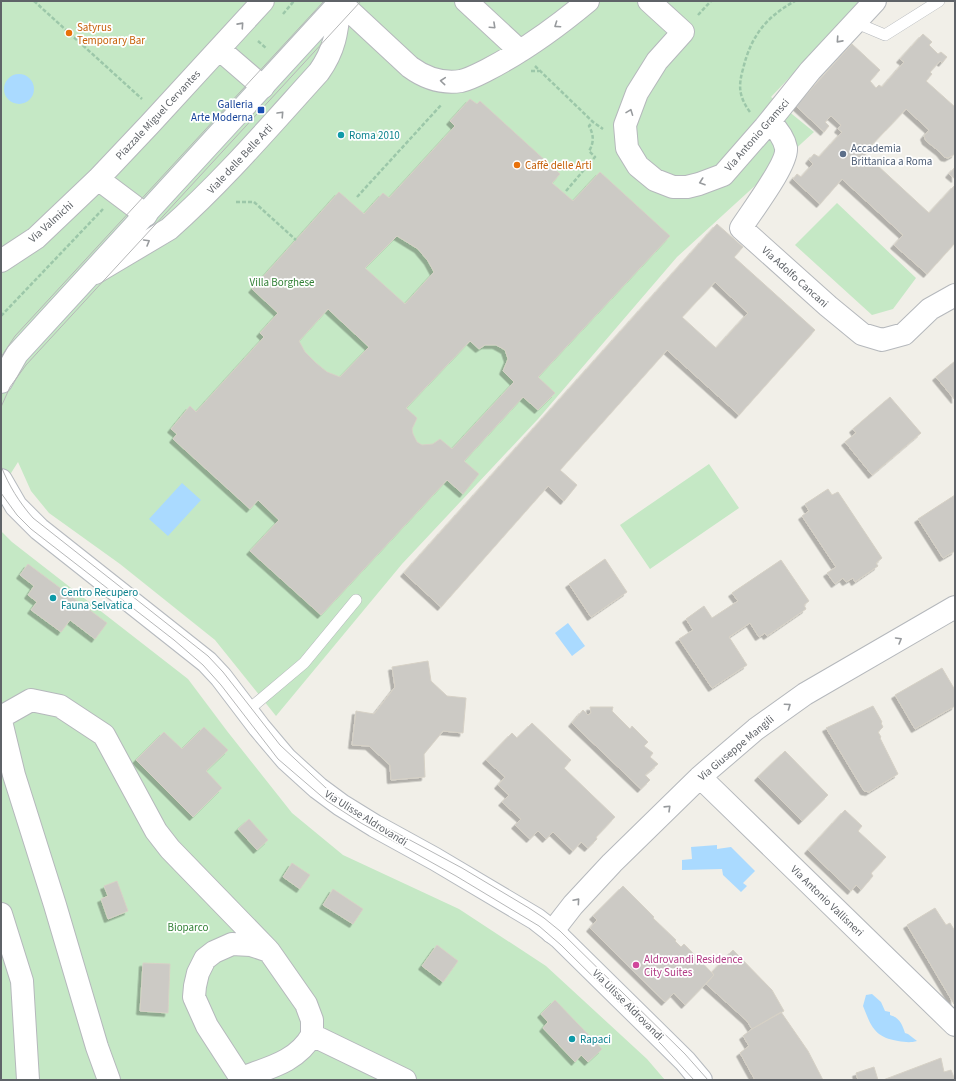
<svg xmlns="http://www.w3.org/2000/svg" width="956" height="1081" font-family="'Source Sans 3',sans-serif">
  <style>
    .green { fill: #c5e8c5 }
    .water { fill: #aadaff }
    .building { fill: #cccac5; stroke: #d6d1c6; fill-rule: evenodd; filter: url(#shadow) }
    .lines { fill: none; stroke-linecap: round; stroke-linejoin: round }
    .lane-casing { stroke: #b5b8bc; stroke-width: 12 }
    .street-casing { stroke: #b5b8bc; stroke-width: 24 }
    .secondary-casing { stroke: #b6babf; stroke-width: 24 }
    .path { stroke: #9cc7a9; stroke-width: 2.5; stroke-dasharray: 4 2; stroke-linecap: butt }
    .lane { stroke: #fff; stroke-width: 11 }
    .street { stroke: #fff; stroke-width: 22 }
    .secondary { stroke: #fff; stroke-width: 22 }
    .tram { stroke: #b6b7b8; stroke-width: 1 }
    .oneway { stroke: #979a9d }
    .food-dot { fill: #e8710a; stroke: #fff; stroke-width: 1.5 }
    .transit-dot { fill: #1a4fb4; stroke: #fff; stroke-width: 1.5 }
    .culture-dot { fill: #0f9aa8; stroke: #fff; stroke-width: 1.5 }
    .service-dot { fill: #5c6f8a; stroke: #fff; stroke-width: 1.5 }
    .hotel-dot { fill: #d1479c; stroke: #fff; stroke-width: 1.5 }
    .labels { text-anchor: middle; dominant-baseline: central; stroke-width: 3.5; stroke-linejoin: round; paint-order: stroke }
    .food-label { font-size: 11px; fill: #c56008; stroke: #fff; text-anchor: start }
    .transit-label { font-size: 11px; fill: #164399; stroke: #fff; text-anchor: end }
    .street-label { font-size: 11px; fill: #5f6368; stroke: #fff }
    .culture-label { font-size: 11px; fill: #0d838f; stroke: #fff; text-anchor: start }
    .service-label { font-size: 11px; fill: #4e5e75; stroke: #fff; text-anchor: start }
    .park-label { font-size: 11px; fill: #348238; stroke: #fff }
    .hotel-label { font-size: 11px; fill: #b23c85; stroke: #fff; text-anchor: start }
  </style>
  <defs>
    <filter id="shadow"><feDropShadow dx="-3.5" dy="3.5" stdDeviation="0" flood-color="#0004"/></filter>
  </defs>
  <rect width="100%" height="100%" fill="#f1efe8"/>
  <path class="green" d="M1 1H862L771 97 814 132 677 257 538 419 402 564 276 716 215 640 120 564 49 513 31 491 18 462 1 489Z
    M837 203 916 278 893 309 872 315 795 245Z
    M709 464 739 508 650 569 620 525Z
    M1 531 12 542 188 679 227 731 292 813 343 855 459 909 546 966 647 1059 665 1080H1Z"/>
  <path class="water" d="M4 89a15 15 0 1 1 30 0a15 15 0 1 1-30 0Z
    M182 483 201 500 168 536 149 519Z
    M568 623 585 646 572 656 555 633Z
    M717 845V849L731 847 755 871 743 883 747 886 741 892 723 875 722 869 682 870V860L692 859 691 847Z
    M872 994 881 1002 885 1011 890 1012V1015C900 1018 902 1024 905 1033L908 1034 917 1041C910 1043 905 1042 898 1041 874 1037 871 1026 863 1006L866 995Z"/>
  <path class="building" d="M923 34 932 42 929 45 938 54 941 52 947 57 942 63 940 61 930 72 932 74 926 81 955 107V154L948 158 944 157 940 152 926 141 924 136 929 130 906 109 864 153 929 213 955 185V243L927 274 894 245 903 235 842 179 820 204 793 179 797 174 801 177 813 164 809 160 814 154 819 157 842 132 838 129 841 125 831 116 825 122 829 126 824 132 796 106 852 44 880 70 870 81 876 88 879 85 882 87 904 62 900 59Z
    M470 99 477 104 480 101 560 174 552 183 573 201 600 172 670 236 538 377 555 393 538 410 523 397 464 461 479 474 463 494 447 480 321 615 250 551 279 520 258 500 250 509 173 439 177 434 171 429 190 406 196 412 264 337 260 333 278 313 252 289 339 192 364 214 383 193 389 198 455 126 450 121ZM397 236 418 249 428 261 434 272 405 304 365 268ZM328 309 369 347 340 377 327 372 316 363 305 352 299 341ZM470 341 479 349 485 345H496L505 350 508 359 503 371 514 382 452 449 440 439 433 444 422 445 417 442 413 434 412 429 417 418 406 408Z
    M955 167V179L949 174Z
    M717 224 743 247 734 257 815 330 739 415 667 350 560 470 577 485 564 501 548 486 441 607 404 573ZM715 282 748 313 716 348 682 317Z
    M955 361V400L936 377Z
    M890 397 921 433 872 475 845 442 856 433 853 429Z
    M828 489 832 495 838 492 882 558 876 563 878 566 855 582 853 578 846 582 843 578 835 584 827 573 836 567 802 516 809 511 805 504Z
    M955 495V551L943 558 918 519Z
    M605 559 627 592 591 617 569 584Z
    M781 560 809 601 804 605 806 609 767 636 765 633 759 637 750 623 729 637 747 665 712 688 679 639 693 630 686 619 704 606 712 618 738 601 732 593Z
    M28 564 107 623 95 639 70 620 61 632 31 610 37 602 28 595 34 586 20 575Z
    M428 661 431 681 447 696 466 698 463 733 443 731 424 754 425 777 391 780 390 765 369 746 352 745 356 711 374 714 395 687 392 667Z
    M942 668 955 690V706L915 729 895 695Z
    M873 706 882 722 881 723 883 727 878 732 881 737 880 738 898 774 869 792 864 791 826 728Z
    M590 707H613L612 711 630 729 632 726 648 742 644 746 653 753 650 757 658 764 645 775 650 780 641 789 572 723 583 710 588 715 591 713Z
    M532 723 571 760 564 768 615 817 596 837 597 839 588 848 581 842 573 851 553 832 546 839 538 831 530 839 515 825 521 819 502 802 509 795 498 785 505 777 486 760 512 733 517 738Z
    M204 727 228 750 206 771 222 788 193 817 136 760 164 732 182 749Z
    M785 751 828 795 802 821 758 777Z
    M845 810 862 826 858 831 886 857 871 873 873 876 861 890 856 885 851 891 808 850Z
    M249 819 268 840 257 850 238 829Z
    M292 863 310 875 300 889 283 877Z
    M117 881 128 911 108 919 101 899 108 896 104 886Z
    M623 886 654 917 653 918 676 940 675 941 681 947 684 944 714 975 685 1005 674 993 665 1002 590 928 597 920 593 916Z
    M333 889 363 909 353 924 323 905Z
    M935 908 946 925 950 923 955 931 954 1004 907 925Z
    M437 945 458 961 443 982 422 966Z
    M733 950 772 990 784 1011 752 1029 747 1021 706 984 714 975 712 972Z
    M143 963 170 964 168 1013 140 1011Z
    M555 1000 602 1049 588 1062 581 1055 575 1062 543 1028 548 1022 541 1014Z
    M781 1012 808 1051 823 1080H755L740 1053 749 1046 743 1036 752 1029Z
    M941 1058 944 1072 951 1070 955 1080H883Z
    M874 1067 878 1080H858L856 1073Z"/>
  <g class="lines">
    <g class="lane-casing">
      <path id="lane" d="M854 22 885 35 939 1
        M247 711 304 663 356 600"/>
    </g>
    <g class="street-casing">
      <path id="street" d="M466 1 520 51
        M649 1 683 32 657 61 637 93 625 125 627 148 638 166 655 180 673 187H687L699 184 723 175 765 127 810 71 875 1
        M340 2 410 67C425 78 441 84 461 81 470 79 479 74 487 70 522 52 558 26 588 1
        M219 49 263 87
        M770 122C777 129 784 137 786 148 788 164 751 212 741 228L828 306 862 334 882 340 904 334 930 309 955 295
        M98 179 146 215
        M1 261 36 238 98 179 150 124 263 1
        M95 273 169 229C223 181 270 126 319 72 336 48 337 30 340 2
        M1 717 31 700 60 706 104 735 156 831 170 849 268 950
        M1 721 14 775 55 905 97 1047 109 1080
        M700 777 955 1025
        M1 914 22 981 28 1080
        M552 932 573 905 612 863 700 777 756 729 805 694 955 607
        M241 1078C268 1068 297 1062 312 1035
        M242 1080 207 1026 194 997 195 986 198 973 205 959 214 952 232 944 251 945 269 951 306 1004 312 1020V1035L405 1080"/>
    </g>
    <g class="secondary-casing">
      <path id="secondary" d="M1 382 17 354 341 1
        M1 480 16 506 39 529 207 662 221 677 259 727 286 759 318 788 341 805 375 826 435 859 536 919 559 937 685 1061 701 1080"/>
    </g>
    <path class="path" d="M34 1 142 99
      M283 14 294 1
      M698 15 711 1
      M258 41 267 49
      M535 66 593 122 603 129
      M531 71H539
      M750 112C739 97 738 86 743 69 751 36 766 17 795 1
      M566 191 595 157 589 151C594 143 594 135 589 126L593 122
      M357 197 442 104
      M236 202H254L296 240
      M1 316 103 209"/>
    <use href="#lane" class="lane"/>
    <use href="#street" class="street"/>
    <use href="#secondary" class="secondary"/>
    <path class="tram" d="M1 357 15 336 324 1
      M1 407 10 387 26 365 361 1
      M1 466C9 486 19 502 33 518L208 656 223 672 280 745 326 788 351 807 369 818 462 868 529 908 544 918 560 931 685 1054 708 1080
      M1 493 17 515 31 529 174 640 203 665 221 685 278 759 327 801 361 823 456 876 539 926 561 945 662 1045 694 1080"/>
  </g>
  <defs><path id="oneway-chevron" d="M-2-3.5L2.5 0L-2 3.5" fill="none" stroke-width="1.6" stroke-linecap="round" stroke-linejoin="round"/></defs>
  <g class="oneway">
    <use href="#oneway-chevron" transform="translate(241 25) rotate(-48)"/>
    <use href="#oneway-chevron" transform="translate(557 25) rotate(146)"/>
    <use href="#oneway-chevron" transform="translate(493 26) rotate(43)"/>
    <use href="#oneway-chevron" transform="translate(839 40) rotate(132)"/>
    <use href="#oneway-chevron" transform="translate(443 81) rotate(-175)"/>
    <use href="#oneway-chevron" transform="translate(630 112) rotate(-69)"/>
    <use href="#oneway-chevron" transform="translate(281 114) rotate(-47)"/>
    <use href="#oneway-chevron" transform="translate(702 182) rotate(161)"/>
    <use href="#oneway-chevron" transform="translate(147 242) rotate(-30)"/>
    <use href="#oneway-chevron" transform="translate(899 640) rotate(-30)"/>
    <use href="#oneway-chevron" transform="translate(788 706) rotate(-35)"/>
    <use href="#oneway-chevron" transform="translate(668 808) rotate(-44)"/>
    <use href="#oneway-chevron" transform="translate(577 901) rotate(-49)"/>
  </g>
  <g class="food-dot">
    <circle cx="69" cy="33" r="4"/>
    <circle cx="517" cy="165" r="4"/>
  </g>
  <rect class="transit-dot" x="257" y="106" width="8" height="8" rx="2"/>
  <g class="culture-dot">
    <circle cx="341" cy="135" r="4"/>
    <circle cx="53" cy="598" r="4"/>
    <circle cx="572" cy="1039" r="4"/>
  </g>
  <circle class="service-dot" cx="843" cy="154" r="4"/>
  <circle class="hotel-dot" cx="636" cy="965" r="4"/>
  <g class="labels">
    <g class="food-label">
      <text x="77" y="27">Satyrus<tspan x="77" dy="13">Temporary Bar</tspan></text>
      <text x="525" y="165">Caffè delle Arti</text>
    </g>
    <g class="transit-label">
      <text x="253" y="104">Galleria<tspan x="253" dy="13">Arte Moderna</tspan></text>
    </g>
    <g class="street-label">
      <text transform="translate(158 115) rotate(-47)">Piazzale Miguel Cervantes</text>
      <text transform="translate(757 135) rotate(-49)">Via Antonio Gramsci</text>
      <text transform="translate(240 159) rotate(-47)">Viale delle Belle Arti</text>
      <text transform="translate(51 222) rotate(-42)">Via Valmichi</text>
      <text transform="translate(795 277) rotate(42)">Via Adolfo Cancani</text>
      <text transform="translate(736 748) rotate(-40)">Via Giuseppe Mangili</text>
      <text transform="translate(366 818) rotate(32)">Via Ulisse Aldrovandi</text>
      <text transform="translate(827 901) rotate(44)">Via Antonio Vallisneri</text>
      <text transform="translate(628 1005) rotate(45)">Via Ulisse Aldrovandi</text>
    </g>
    <g class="culture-label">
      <text x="349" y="135">Roma 2010</text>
      <text x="61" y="592">Centro Recupero<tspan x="61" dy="13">Fauna Selvatica</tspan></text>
      <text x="580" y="1039">Rapaci</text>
    </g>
    <g class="service-label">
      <text x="851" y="148">Accademia<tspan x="851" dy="13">Brittanica a Roma</tspan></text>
    </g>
    <g class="park-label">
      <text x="282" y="282">Villa Borghese</text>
      <text x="188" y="927">Bioparco</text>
    </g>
    <g class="hotel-label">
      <text x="644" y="959">Aldrovandi Residence<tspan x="644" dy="13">City Suites</tspan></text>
    </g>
  </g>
  <rect width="956" height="1081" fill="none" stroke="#5f6368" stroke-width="4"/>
</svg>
